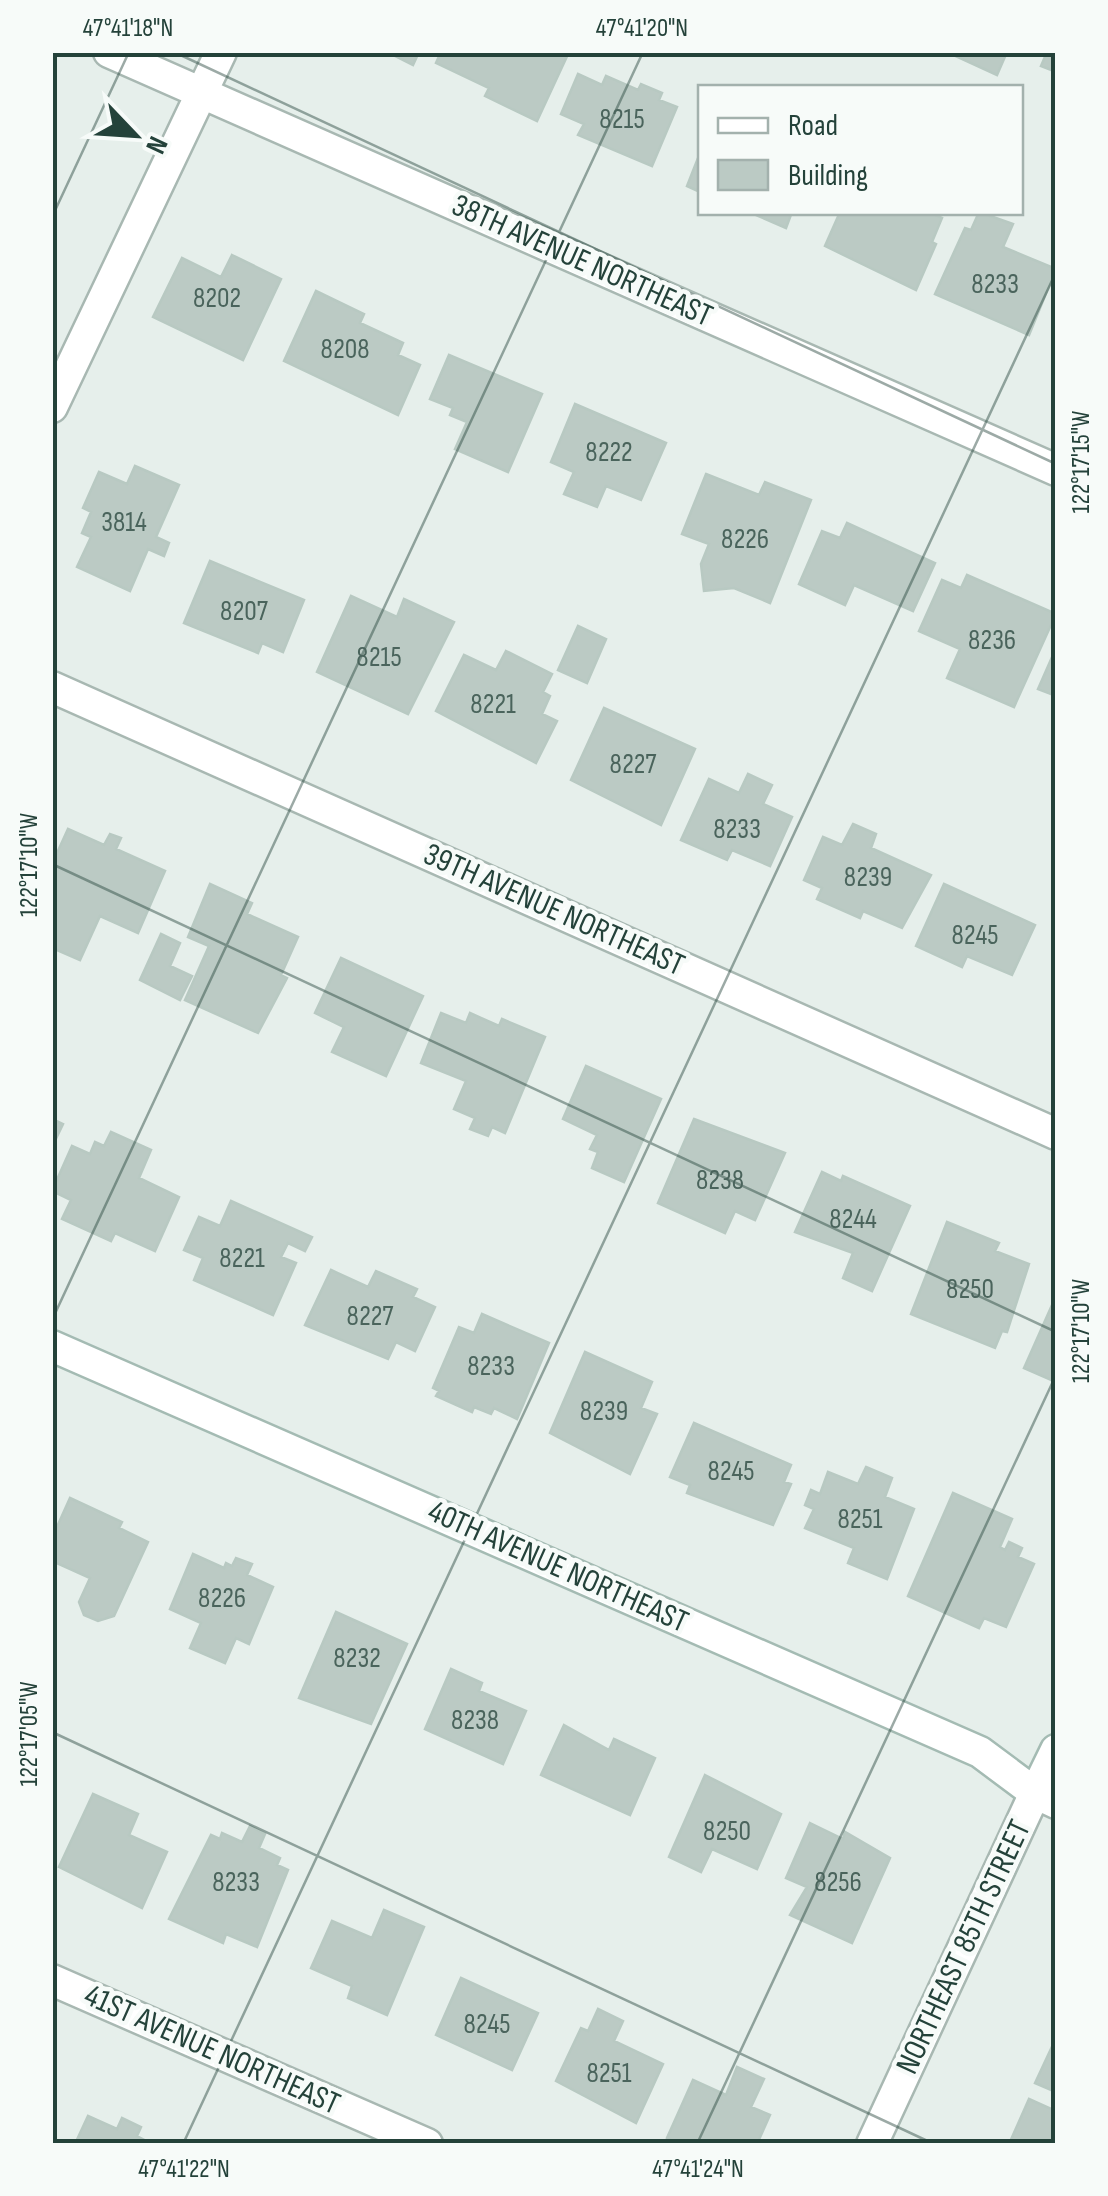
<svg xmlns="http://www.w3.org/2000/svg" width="1108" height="2196" font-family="'Sofia Sans Condensed',sans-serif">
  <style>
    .building { fill: #bbcac4; stroke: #b8c9c2; stroke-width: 2.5 }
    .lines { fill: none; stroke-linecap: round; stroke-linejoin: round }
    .street-casing { stroke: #a8b8b2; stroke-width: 35 }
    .secondary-casing { stroke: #a4bbb3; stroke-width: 35 }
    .street { stroke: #fff; stroke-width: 30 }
    .secondary { stroke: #fff; stroke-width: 30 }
    .ticks { fill: none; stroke: #24423a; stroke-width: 2.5; stroke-opacity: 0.45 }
    .labels { text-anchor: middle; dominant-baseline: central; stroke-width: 9; stroke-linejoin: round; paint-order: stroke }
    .number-label { font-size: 28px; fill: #4a645c }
    .street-label { font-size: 32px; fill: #24423a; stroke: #f7fbf9 }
    .neatline { fill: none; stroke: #24423a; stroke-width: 4 }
    .ticks-label { font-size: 25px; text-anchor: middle; fill: #24423a }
  </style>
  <rect width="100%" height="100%" fill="#e6efeb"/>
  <path class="building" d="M387 52H419L413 65Z
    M441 52H569L537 121 485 96 489 88 436 63Z
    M947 52H1007L997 75Z
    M1047 52H1056V72L1041 66Z
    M578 74 602 85 606 76 638 90 641 84 662 93 659 100 677 107 652 166 578 135 584 124 561 114Z
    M700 153V192L687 186Z
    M749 212H792L786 228Z
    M840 212H929L942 218 932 242 936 244 916 290 825 246Z
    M979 212 1013 224 1003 247 1056 269 1029 335 935 294 965 228 971 230Z
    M232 255 281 279 243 360 153 317 182 258 221 277Z
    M316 291 364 314 360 323 403 343 398 355 420 365 398 415 284 361Z
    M449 355 542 394 508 472 455 449 467 422 450 415 453 408 430 399Z
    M575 404 666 443 641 500 606 486 597 507 564 494 574 472 551 462Z
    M135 466 179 485 156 537 169 543 164 556 148 549 130 591 77 567 91 537 82 533 91 512 83 508 99 472 127 484Z
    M706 474 759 495 765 482 811 500 770 603 734 588 704 591 701 564 709 544 682 534Z
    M847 523 935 563 913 611 854 585 845 605 799 584 822 531 840 538Z
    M210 561 304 600 283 652 262 643 258 653 184 623Z
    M967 575 1056 614 1014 707 947 678 960 649 919 631 942 580 961 588Z
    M351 596 397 617 404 599 454 622 408 714 317 672Z
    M578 626 606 639 587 683 558 670Z
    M1056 648V696L1038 689Z
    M506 651 552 674 543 692 550 696 542 714 557 721 536 763 436 711 464 655 496 670Z
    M604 708 695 749 661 825 571 780Z
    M748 774 772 785 763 804 792 817 770 866 732 850 727 860 681 840 709 779 739 793Z
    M853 824 876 834 871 848 931 875 902 928 863 911 860 918 817 899 822 888 804 880 823 837 842 845Z
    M68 829 104 845 110 834 121 838 116 849 165 871 138 933 100 916 80 960 52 948V864Z
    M210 884 252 903 247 914 298 937 281 975 287 978 258 1033 185 1000 209 946 188 937Z
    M944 884 1035 925 1012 975 967 956 962 967 916 946Z
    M161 934 180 943 170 966 192 976 180 1000 140 980Z
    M341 958 423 996 386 1076 332 1052 344 1027 315 1013Z
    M441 1013 466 1023 470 1013 499 1026 502 1019 545 1037 505 1133 492 1127 488 1136 470 1129 475 1118 454 1109 466 1081 421 1063Z
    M586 1066 661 1099 624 1182 592 1168 598 1152 590 1149 597 1135 563 1119Z
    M52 1119 63 1124 52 1147Z
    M694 1119 785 1153 755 1220 735 1211 725 1233 658 1203Z
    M111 1132 151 1150 139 1178 179 1197 155 1251 115 1233 111 1241 62 1219 71 1200 52 1191 72 1146 90 1154 95 1142 104 1146Z
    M822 1172 841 1181 843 1176 910 1206 872 1291 843 1278 853 1253 795 1232Z
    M231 1201 312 1237 305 1251 288 1243 281 1257 296 1263 273 1315 194 1280 203 1258 184 1250 199 1217 220 1226Z
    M947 1222 999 1243 995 1251 1029 1264 1007 1332 1002 1331 995 1348 911 1314Z
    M331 1270 368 1287 376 1271 417 1289 413 1297 435 1307 415 1351 396 1342 388 1359 305 1325Z
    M1056 1296V1382L1024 1368Z
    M482 1314 549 1343 517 1419 494 1408 491 1414 474 1407 472 1412 436 1396 439 1391 433 1388 459 1327 474 1333Z
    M585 1352 652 1382 641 1408 657 1414 630 1474 550 1433Z
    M694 1423 791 1465 784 1482 791 1484 773 1525 687 1493 690 1485 670 1477Z
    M866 1467 892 1478 885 1497 914 1509 887 1579 848 1563 854 1548 805 1528 814 1509 805 1505 811 1490 820 1494 828 1472 858 1484Z
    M953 1493 1012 1519 1000 1547 1005 1550 1009 1542 1022 1548 1018 1557 1034 1564 1006 1627 984 1618 979 1628 908 1596Z
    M70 1498 122 1522 119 1528 148 1542 114 1616 98 1621 84 1615 79 1602 90 1578 52 1561V1538Z
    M193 1554 224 1568 226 1563 232 1566 236 1558 252 1564 247 1575 273 1587 249 1644 236 1638 225 1663 190 1648 201 1623 170 1609Z
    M336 1612 407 1644 371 1724 299 1698Z
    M451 1669 482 1683 479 1691 526 1711 503 1764 425 1729Z
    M564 1725 609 1750 614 1739 655 1758 630 1815 541 1775Z
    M705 1775 781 1814 757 1869 712 1849 701 1872 669 1857Z
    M93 1794 138 1814 129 1835 167 1852 142 1908 59 1867Z
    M810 1823 843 1839 845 1832 890 1858 852 1943 790 1915 807 1887 786 1878Z
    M250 1826 265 1834 259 1848 280 1858 277 1865 288 1870 257 1947 226 1934 223 1943 169 1919 211 1835 220 1839 222 1833 242 1842Z
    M384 1910 424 1927 387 2015 348 1998 352 1986 311 1968 332 1921 372 1938Z
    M461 1978 538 2013 512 2070 436 2035Z
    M598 2009 623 2021 614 2041 663 2064 636 2123 556 2081 581 2028 588 2031Z
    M1056 2038V2092L1035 2083Z
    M737 2067 764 2079 751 2107 770 2115 757 2144H679L667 2138 693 2080 726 2095Z
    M1029 2099 1056 2111V2144H1009Z
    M88 2116 117 2129 122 2118 141 2127 137 2136 152 2144H75Z"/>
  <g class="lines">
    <g class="street-casing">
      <path id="street" d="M109 52 1056 470
        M52 407 221 52
        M52 687 1056 1134
        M52 1980 427 2144
        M872 2144 1035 1793 1056 1803"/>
    </g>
    <g class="secondary-casing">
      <path id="secondary" d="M52 1346 980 1752 1035 1793 1056 1750"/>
    </g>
    <use href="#street" class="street"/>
    <use href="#secondary" class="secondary"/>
  </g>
  <path class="ticks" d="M174 52 1056 464M52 217 129 52M52 864 1056 1332M52 1320 643 52M52 1732 934 2144M183 2144 1056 272M697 2144 1056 1375"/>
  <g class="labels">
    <g class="number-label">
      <text x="622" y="119">8215</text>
      <text x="995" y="284">8233</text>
      <text x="217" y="298">8202</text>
      <text x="345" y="349">8208</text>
      <text x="609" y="452">8222</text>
      <text x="124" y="522">3814</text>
      <text x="745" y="539">8226</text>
      <text x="244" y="611">8207</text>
      <text x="992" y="640">8236</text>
      <text x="379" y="657">8215</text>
      <text x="493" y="704">8221</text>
      <text x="633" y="764">8227</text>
      <text x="737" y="829">8233</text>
      <text x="868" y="877">8239</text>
      <text x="975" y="935">8245</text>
      <text x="720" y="1180">8238</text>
      <text x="853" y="1219">8244</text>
      <text x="242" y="1258">8221</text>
      <text x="970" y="1289">8250</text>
      <text x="370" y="1316">8227</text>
      <text x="491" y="1366">8233</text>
      <text x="604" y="1411">8239</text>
      <text x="731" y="1471">8245</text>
      <text x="860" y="1519">8251</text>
      <text x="222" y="1598">8226</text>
      <text x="357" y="1658">8232</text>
      <text x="475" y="1720">8238</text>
      <text x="727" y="1831">8250</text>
      <text x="236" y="1882">8233</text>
      <text x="838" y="1882">8256</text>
      <text x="487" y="2024">8245</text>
      <text x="609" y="2073">8251</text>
    </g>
    <g class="street-label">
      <text transform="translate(582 261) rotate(24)">38TH AVENUE NORTHEAST</text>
      <text transform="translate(554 910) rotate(24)">39TH AVENUE NORTHEAST</text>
      <text transform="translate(558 1567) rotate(24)">40TH AVENUE NORTHEAST</text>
      <text transform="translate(964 1947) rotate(-65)">NORTHEAST 85TH STREET</text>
      <text transform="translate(212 2050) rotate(24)">41ST AVENUE NORTHEAST</text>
    </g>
  </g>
  <rect width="1108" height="2196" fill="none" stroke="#f7fbf9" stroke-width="110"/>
  <rect x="698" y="85" width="325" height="130" fill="#f7fbf9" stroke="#a3b1ad" stroke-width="2.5"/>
  <rect x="718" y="118" width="50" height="15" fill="#ffffff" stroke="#a3b1ad" stroke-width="2.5"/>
  <text x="788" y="135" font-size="30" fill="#24423a">Road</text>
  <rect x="718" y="160" width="50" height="30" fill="#bbcac4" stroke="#a3b1ad" stroke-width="2.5"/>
  <text x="788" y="185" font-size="30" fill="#24423a">Building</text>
  <g transform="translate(135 135) rotate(115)" stroke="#f7fbf9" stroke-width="8" paint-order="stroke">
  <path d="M0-8L18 38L0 25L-18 38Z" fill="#24423a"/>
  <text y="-15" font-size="28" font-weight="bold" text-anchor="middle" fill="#24423a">N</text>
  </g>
  <rect x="55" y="55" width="998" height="2086" class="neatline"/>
  <g class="ticks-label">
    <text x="128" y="36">47°41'18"N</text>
    <text x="642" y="36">47°41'20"N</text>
    <text transform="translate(1080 462) rotate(-90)" y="9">122°17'15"W</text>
    <text transform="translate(28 865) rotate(-90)" y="9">122°17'10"W</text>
    <text transform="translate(1080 1331) rotate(-90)" y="9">122°17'10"W</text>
    <text transform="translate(28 1734) rotate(-90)" y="9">122°17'05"W</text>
    <text x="184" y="2177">47°41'22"N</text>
    <text x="698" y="2177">47°41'24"N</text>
  </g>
</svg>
